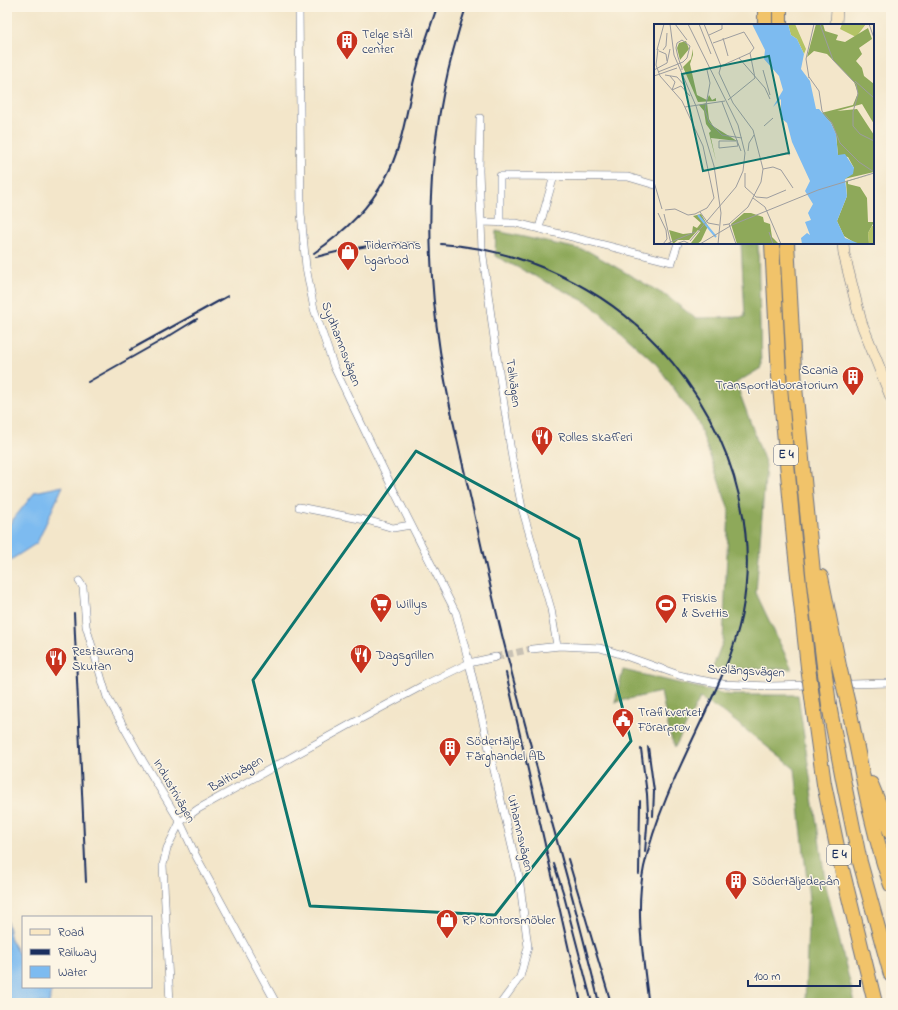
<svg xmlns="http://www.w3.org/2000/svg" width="898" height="1010" font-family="'Indie Flower',sans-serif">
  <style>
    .forest { fill: #8ea95a; stroke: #546c5c }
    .water { fill: #7dbbf0; stroke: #4c75a7 }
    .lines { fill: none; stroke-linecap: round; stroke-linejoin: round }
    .minor-tunnel { stroke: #c8c1b4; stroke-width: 7; stroke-dasharray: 7 3.5; stroke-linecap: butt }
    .minor-casing { stroke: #676f84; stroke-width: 8 }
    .secondary-casing { stroke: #676f84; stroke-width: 12 }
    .motorway-casing { stroke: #676f84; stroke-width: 16 }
    .minor { stroke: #fff; stroke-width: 7 }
    .secondary { stroke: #f9e7c3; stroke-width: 11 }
    .motorway { stroke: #f1c36a; stroke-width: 14 }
    .rail { stroke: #1b2f5e; stroke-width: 2 }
    .motorway-bridge-casing { stroke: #676f84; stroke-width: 16; stroke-linecap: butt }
    .motorway-bridge { stroke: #f1c36a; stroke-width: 14 }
    .marked { fill: none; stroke: #0f766e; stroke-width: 3; stroke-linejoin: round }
    .labels { text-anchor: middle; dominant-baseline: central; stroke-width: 3; stroke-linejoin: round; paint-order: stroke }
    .shield { fill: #fcf5e5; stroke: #5e6a86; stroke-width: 1 }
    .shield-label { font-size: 12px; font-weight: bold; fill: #1b2f5e }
    .poi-label { font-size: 13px; fill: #1b2f5e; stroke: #fcf5e5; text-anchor: start }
    .street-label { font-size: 13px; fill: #1b2f5e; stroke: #fcf5e5 }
    .inset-river { fill: none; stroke: #7dbbf0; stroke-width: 2 }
    .inset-road { fill: none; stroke: #9d9d9f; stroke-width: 1 }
    .view { fill: #0f766e; fill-opacity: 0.15; stroke: #0f766e; stroke-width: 2 }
    .inset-edge { fill: none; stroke: #1b2f5e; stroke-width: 2 }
  </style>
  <rect width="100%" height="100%" fill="#fcf5e5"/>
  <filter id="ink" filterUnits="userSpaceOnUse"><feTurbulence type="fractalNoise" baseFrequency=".025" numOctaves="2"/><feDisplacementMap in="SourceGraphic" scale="8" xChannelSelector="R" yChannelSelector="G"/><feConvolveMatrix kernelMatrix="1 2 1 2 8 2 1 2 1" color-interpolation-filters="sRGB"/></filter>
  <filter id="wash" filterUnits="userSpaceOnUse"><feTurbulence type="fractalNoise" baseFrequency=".012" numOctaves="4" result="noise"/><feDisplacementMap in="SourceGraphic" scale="16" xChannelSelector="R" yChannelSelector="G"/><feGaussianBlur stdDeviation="0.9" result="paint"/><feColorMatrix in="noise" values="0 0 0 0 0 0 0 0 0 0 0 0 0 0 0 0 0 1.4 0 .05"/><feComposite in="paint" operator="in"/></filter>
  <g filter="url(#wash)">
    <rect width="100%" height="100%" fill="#f3e6ca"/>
    <path class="forest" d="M496 231 588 251 668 297 695 318 745 317 741 243H758L761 368 736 383 766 465 756 593 792 669H712L723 641 729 510 698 422 657 365 590 304 495 256Z
      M623 670 729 695H798L826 886 855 1003H805L809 899 795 769 726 714 700 698 675 747 670 735 661 692 615 702Z"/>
    <path class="water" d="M63 486 37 543 9 561 7 566V527L35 492Z
      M7 920 11 941 23 961V987H52L49 1003H7Z"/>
  </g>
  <g filter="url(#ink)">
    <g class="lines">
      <path class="minor-tunnel" d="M496 657 532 649"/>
      <g class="minor-casing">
        <path id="minor" d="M299 7 301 213 306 267 314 309 334 367 391 485 456 613 469 663 519 877 528 947 520 977 501 1003
          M480 118 479 171 482 249 494 338 512 458 522 508 551 609 557 646
          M481 222 516 223 672 262 678 243
          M500 223V176L628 177 655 185
          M539 228 554 176
          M299 507 370 521 393 528 411 525
          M79 581 83 587 86 626 107 697 143 761 180 822 196 856 276 1003
          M532 649 560 646 600 648 620 654 679 675 695 679 723 684 770 686 891 683
          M170 1003 163 865 167 848 180 822 198 809 353 723 422 686 469 663 496 657"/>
      </g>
      <g class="secondary-casing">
        <path id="secondary" d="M836 25 837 7
          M843 243 844 254 861 322 891 397"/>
      </g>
      <g class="motorway-casing">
        <path id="motorway" d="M780 7V25
          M765 25V7
          M772 243 779 376 794 539 808 667
          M787 243 795 387 814 583 824 666
          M821 577 839 666
          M848 704C861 764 870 826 891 885
          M813 705 824 784 840 861 875 1003
          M829 705 843 779 860 862 891 975
          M871 784 891 833"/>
      </g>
      <use href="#minor" class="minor"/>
      <use href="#secondary" class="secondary"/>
      <use href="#motorway" class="motorway"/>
      <path class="rail" d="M466 7C428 124 422 230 440 351 449 412 465 472 478 531 488 576 498 622 510 666 538 779 573 890 599 1003
        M441 244C522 249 603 287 658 346 738 433 772 554 726 666 699 732 660 796 644 867 635 910 643 955 648 999
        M314 253C343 233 368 210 385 179 402 148 406 113 414 80 420 55 429 31 437 7
        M316 257C349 248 383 242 418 243
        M130 350 228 296
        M88 382 166 338 197 319
        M74 613 86 882
        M506 673 581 1003
        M648 747 654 791 653 816
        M641 749 647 794 648 814 645 852
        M568 859 611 1003
        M554 864 563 892 592 1003
        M639 874 640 801"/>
      <g class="motorway-bridge-casing">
        <path id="motorway-bridge" d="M824 666 829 705
          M839 666 848 704
          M808 667 813 705"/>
      </g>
      <use href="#motorway-bridge" class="motorway-bridge"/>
    </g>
  </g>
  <path class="marked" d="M416 451 579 539 631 741 495 915 310 906 253 680Z"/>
  <defs>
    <g id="building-pin" transform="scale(1.15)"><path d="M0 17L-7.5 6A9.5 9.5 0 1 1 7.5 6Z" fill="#c8321e" stroke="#fcf5e5"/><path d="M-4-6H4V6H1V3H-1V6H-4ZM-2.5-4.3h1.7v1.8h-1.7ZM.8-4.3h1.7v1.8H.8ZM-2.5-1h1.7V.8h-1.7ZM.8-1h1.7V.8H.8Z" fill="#fff"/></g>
    <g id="shop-pin" transform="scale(1.15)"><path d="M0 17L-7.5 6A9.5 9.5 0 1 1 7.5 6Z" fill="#c8321e" stroke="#fcf5e5"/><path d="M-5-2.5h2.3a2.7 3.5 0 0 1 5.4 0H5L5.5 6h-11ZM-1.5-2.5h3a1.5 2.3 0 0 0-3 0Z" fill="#fff"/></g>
    <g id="restaurant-pin" transform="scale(1.15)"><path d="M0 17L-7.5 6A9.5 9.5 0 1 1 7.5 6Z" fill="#c8321e" stroke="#fcf5e5"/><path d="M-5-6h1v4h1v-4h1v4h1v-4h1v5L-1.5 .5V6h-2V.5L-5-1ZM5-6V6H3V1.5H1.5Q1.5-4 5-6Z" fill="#fff"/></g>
    <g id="supermarket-pin" transform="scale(1.15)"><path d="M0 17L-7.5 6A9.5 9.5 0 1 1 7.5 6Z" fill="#c8321e" stroke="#fcf5e5"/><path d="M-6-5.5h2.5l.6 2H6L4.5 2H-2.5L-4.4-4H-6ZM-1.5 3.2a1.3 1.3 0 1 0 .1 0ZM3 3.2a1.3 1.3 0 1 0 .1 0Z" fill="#fff"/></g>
    <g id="stadium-pin" transform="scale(1.15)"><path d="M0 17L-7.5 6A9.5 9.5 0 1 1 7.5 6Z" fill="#c8321e" stroke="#fcf5e5"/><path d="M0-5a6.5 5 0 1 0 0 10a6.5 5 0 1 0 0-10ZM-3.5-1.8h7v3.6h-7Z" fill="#fff"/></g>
    <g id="civic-pin" transform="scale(1.15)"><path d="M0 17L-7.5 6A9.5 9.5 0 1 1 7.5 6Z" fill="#c8321e" stroke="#fcf5e5"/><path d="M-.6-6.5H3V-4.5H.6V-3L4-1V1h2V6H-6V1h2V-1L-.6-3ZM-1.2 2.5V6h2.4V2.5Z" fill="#fff"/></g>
  </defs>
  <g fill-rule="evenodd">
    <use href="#building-pin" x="347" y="41"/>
    <use href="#shop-pin" x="348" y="252"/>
    <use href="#building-pin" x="853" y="377"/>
    <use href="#restaurant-pin" x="542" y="437"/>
    <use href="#supermarket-pin" x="381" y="604"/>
    <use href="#stadium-pin" x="666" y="605"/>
    <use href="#restaurant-pin" x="361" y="655"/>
    <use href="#restaurant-pin" x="56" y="658"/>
    <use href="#civic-pin" x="623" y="719"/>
    <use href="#building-pin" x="450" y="748"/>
    <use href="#building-pin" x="736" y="881"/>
    <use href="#shop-pin" x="447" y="920"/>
  </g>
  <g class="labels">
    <g class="shield">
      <rect x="774" y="445" width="24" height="20" rx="3"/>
      <rect x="827" y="845" width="24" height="20" rx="3"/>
    </g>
    <g class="shield-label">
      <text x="786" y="455">E 4</text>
      <text x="839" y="855">E 4</text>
    </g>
    <g class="poi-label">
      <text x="362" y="34">Telge stål<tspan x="362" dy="15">center</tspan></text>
      <text x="364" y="245">Tidermans<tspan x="364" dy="15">bgarbod</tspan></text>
      <text x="838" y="370" text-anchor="end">Scania<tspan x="838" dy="15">Transportlaboratorium</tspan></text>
      <text x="558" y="437">Rolles skafferi</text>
      <text x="682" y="598">Friskis<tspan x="682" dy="15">&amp; Svettis</tspan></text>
      <text x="396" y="604">Willys</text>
      <text x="72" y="651">Restaurang<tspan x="72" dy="15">Skutan</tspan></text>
      <text x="376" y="655">Dagsgrillen</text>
      <text x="638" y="712">Trafikverket<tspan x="638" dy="15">Förarprov</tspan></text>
      <text x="466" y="741">Södertälje<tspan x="466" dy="15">Färghandel AB</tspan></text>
      <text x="752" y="881">Södertäljedepån</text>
      <text x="462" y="920">RP Kontorsmöbler</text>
    </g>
    <g class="street-label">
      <text transform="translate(341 344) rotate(69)">Sydhamnsvägen</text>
      <text transform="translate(513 383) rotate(82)">Tallvägen</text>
      <text transform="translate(746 671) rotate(3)">Svalängsvägen</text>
      <text transform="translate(236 774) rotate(-30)">Balticvägen</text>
      <text transform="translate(174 791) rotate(60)">Industrivägen</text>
      <text transform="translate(520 833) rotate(77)">Uthamnsvägen</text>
    </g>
  </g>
  <g transform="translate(654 24)">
    <rect width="220" height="220" fill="#f3e6ca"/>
    <path d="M134 0H141L152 25 150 30 143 15 137 11ZM188 0H212L202 13 186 5ZM218 202H220V220H215L214 209Z" fill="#b3c365"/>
    <path d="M162 0H169L171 7 184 11 182 16 191 18 214 4 218 15 205 24 208 30 202 37 208 44 210 52 220 60V100L208 80 183 87 203 85 220 111V148L190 155 200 144 194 133 184 131 182 110 177 99 167 89 199 81 204 69 200 58 173 30 160 27 153 33ZM32 17 35 25 26 36 23 24 25 19ZM39 25V31L36 40 43 71 53 76 55 71 58 76 62 74V77L44 78 29 43 37 35ZM53 79 55 95 59 102 83 117 57 114 62 137 55 109 57 107 52 100 50 87 45 81ZM220 150 194 157V160L206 163 213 174 214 198H220L214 209 215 220 201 219 190 212 183 197 193 172 192 157ZM90 189H97L109 193 110 198 116 200 118 213 125 220H83L77 200ZM47 190 54 202 47 217 43 220 37 219 46 207 44 206 35 216H24L19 220 15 206 29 210 38 209 39 202 43 204 47 199 39 192Z" fill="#8ea95a"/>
    <path d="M98 0H134L137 11 143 15 150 30 147 45 156 57 162 85H165L177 99 182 110 184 131 191 130 200 144 199 150 191 155 193 172 183 197 191 214 206 220H148L147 214 153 209 156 211 151 198 157 196 154 189 159 180 151 167 156 157 138 118 133 99 127 94V75L119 83 129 66 125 52 110 35 111 26Z" fill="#7dbbf0"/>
    <path class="inset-river" d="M44 191 62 213"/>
    <path class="inset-road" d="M16 0 20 31 42 82 60 142 67 189 64 220M21 0 33 16M34 0 84 101 91 129 89 147 82 163 36 217M45 0 57 30M50 0 67 42M166 0 179 36 202 60 204 70 199 88V102L206 110 220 117M215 0 220 14M55 11 68 5V0M69 14 74 32M59 19 90 8 100 24 96 29 67 42 65 49 79 79 99 106 109 145 107 158 94 183 75 200 69 201M4 25 2 41 6 52 28 77 49 122 60 174 53 184 41 190 34 191 21 185 11 186M3 26 10 0M9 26 12 22 13 9M5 27 12 30 13 37M85 34 111 64 116 75M0 46 13 39 16 25M53 46 56 59 51 86 55 98 68 111 88 114M109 46 116 71M4 48 29 38 33 34 36 22 28 16 23 19 22 24 24 33 26 39 28 44V46M11 51 23 53 31 62M0 52 23 44M16 52 21 58 18 66 27 62 36 72M155 53 165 67 168 87 178 99 186 119 205 138 220 148M155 54 152 35 160 0M201 57 220 74M74 76 101 54 96 29M68 78 87 127M31 83 71 77M110 102 119 94M83 118 84 122 65 124V117H84M94 127 95 119 100 111M106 135 132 129 136 131M109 145 119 143 127 146 139 164M91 149V163L102 173 113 174 132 166M0 158 8 185M99 174 111 183 127 220M46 188 54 199 65 201M4 189 12 206 13 215 9 220M10 190 17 220M75 200 82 220M115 208 119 220M12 220 41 208M22 220 30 217 36 220M46 220 78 201 164 166 220 149"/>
    <path class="view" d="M115 32 135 129 49 147 28 50Z"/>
    <rect width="220" height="220" class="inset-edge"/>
  </g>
  <rect width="898" height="1010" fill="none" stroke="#fcf5e5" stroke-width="24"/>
  <rect x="22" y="916" width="130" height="72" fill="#fcf5e5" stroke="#a2a6af"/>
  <rect x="30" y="929" width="20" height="6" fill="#f9e7c3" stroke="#a2a6af"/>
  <text x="58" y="936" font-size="12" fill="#1b2f5e">Road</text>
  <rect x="30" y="949" width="20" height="6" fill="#1b2f5e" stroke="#a2a6af"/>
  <text x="58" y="956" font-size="12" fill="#1b2f5e">Railway</text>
  <rect x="30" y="966" width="20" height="12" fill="#7dbbf0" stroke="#a2a6af"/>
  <text x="58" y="976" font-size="12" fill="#1b2f5e">Water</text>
  <path d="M748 980v6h112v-6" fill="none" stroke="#1b2f5e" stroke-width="2"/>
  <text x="754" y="980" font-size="12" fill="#1b2f5e" stroke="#fcf5e5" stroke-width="3" paint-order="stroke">100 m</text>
</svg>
